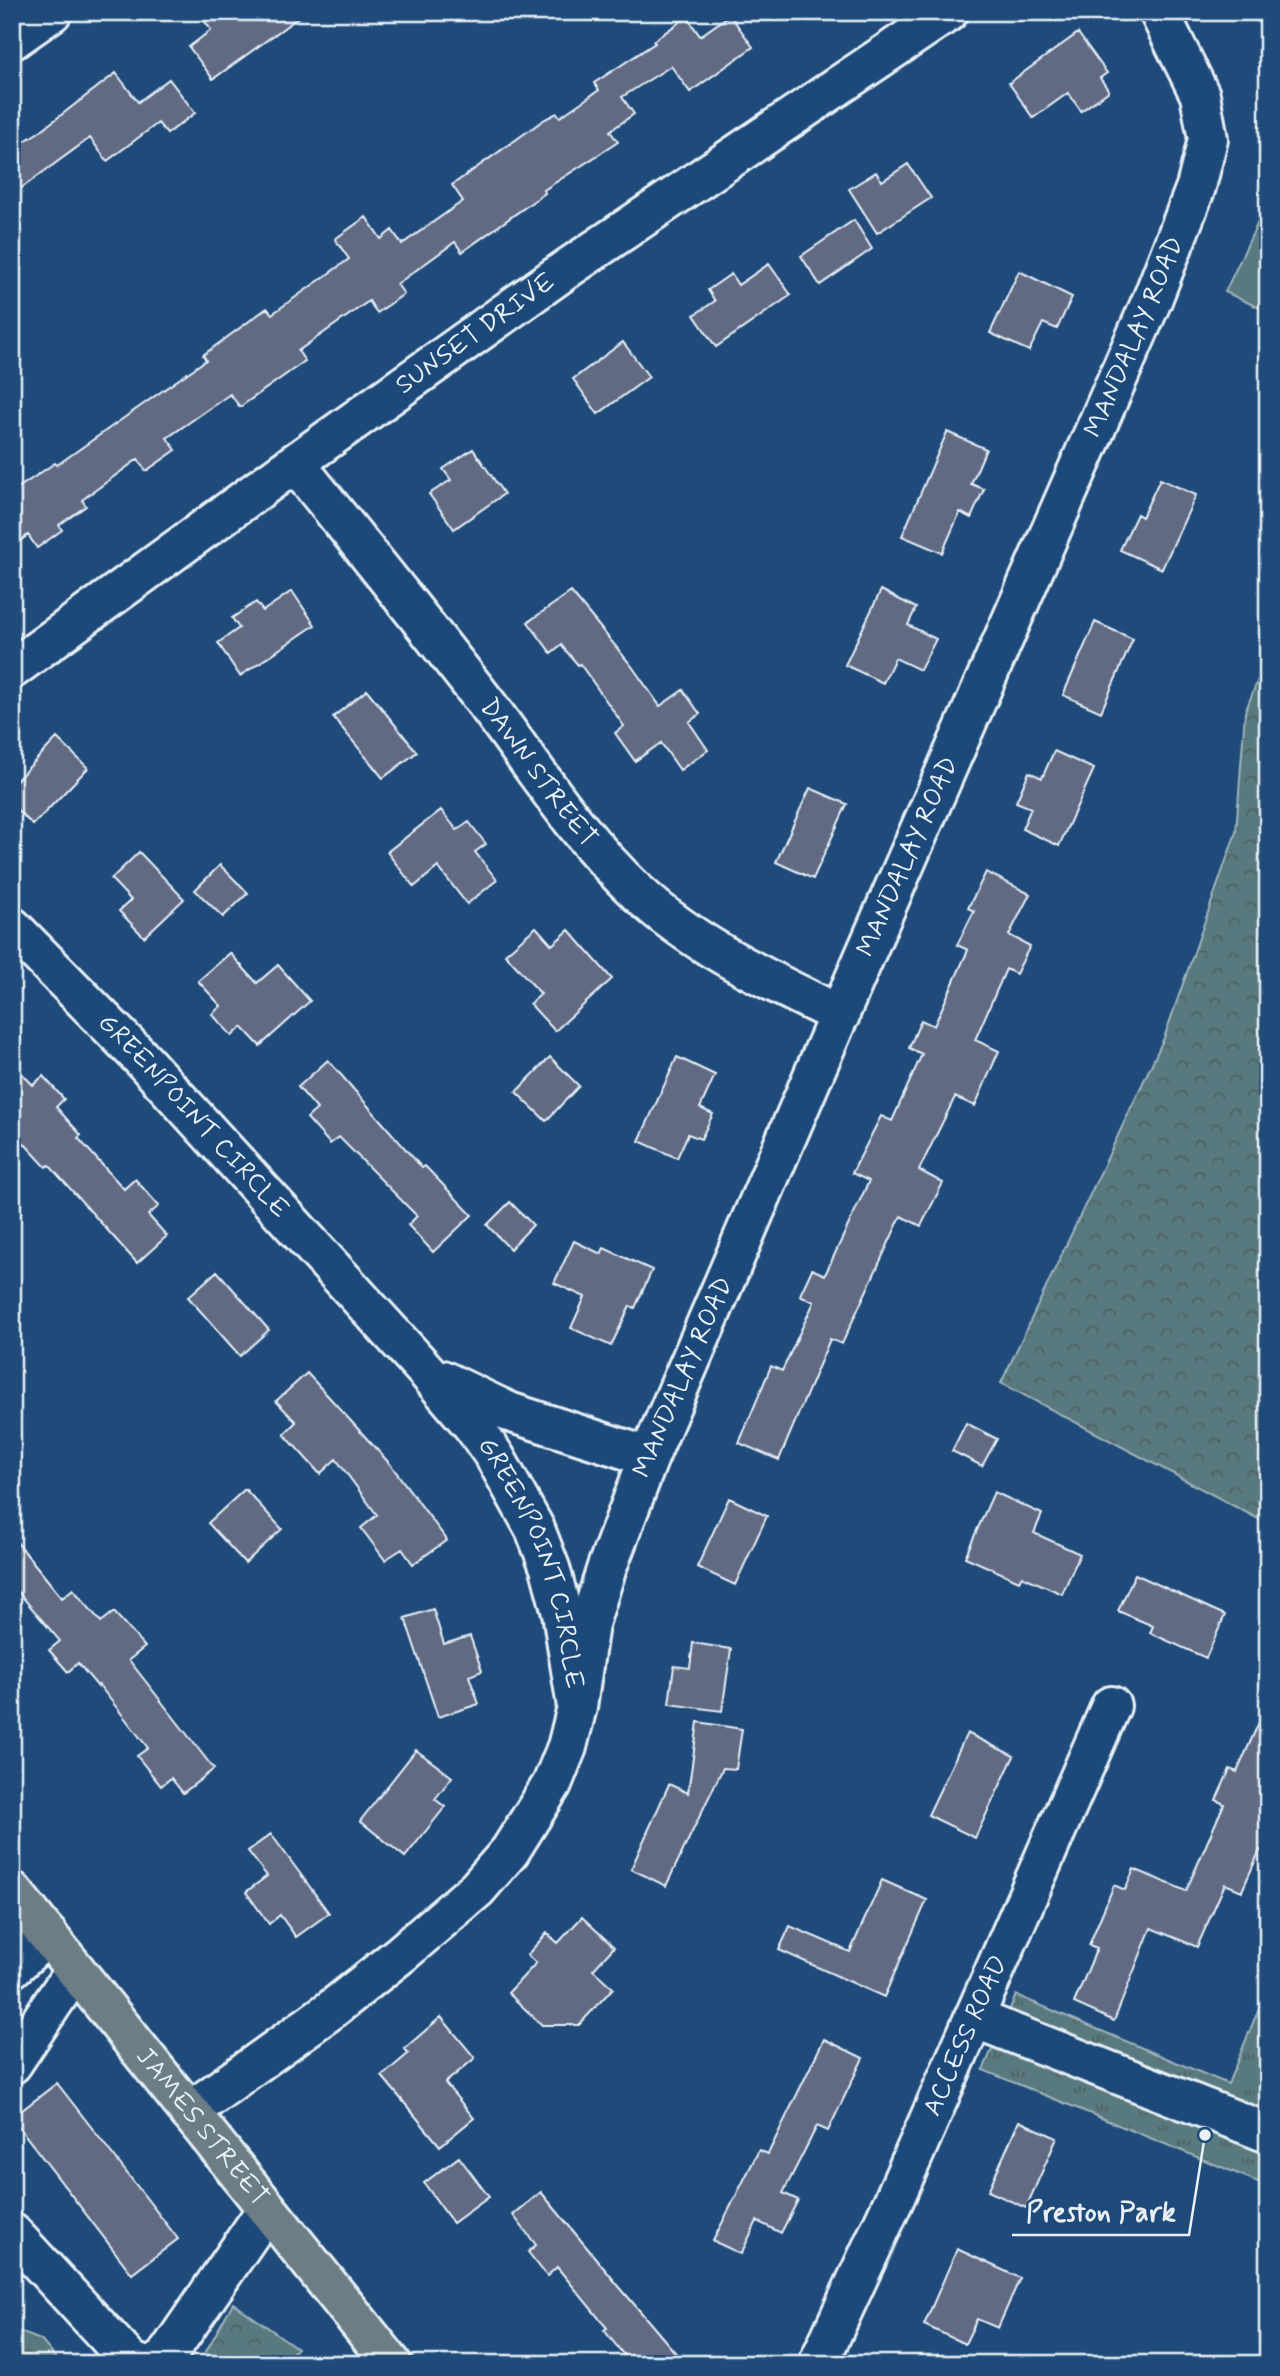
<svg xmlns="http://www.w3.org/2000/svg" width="1280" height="2376" font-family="Mynerve,sans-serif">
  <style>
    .grass { fill: #58797e; stroke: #a0b5bb; stroke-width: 2 }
    .forest { fill: url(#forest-crowns); stroke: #a0b5bb; stroke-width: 2 }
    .park { fill: url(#park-tufts); stroke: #a0b5bb; stroke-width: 2 }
    .building { fill: #626b83; stroke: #e8f1f8; stroke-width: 2 }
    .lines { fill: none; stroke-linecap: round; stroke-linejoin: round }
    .minor-casing { stroke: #e8f1f8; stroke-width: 44 }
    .major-casing { stroke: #e8f1f8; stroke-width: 44 }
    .minor { stroke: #1f4a7a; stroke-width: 38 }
    .major { stroke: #6c7e84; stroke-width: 38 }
    .labels { text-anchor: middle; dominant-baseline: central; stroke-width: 5; stroke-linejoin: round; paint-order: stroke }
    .street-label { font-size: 26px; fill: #e8f1f8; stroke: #1f4a7a }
    .leader { fill: none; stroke: #e8f1f8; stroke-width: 2.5 }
    .callout-dot { fill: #e8f1f8; stroke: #1f4a7a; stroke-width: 2.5 }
    .callout-label { font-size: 28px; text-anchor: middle; font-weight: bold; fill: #e8f1f8; stroke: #1f4a7a; stroke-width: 5; stroke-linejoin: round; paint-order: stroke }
  </style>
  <defs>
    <pattern id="forest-crowns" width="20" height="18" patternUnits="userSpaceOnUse" patternTransform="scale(1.75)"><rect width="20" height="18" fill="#58797e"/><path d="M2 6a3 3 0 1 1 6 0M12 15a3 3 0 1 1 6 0" fill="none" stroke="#4f6064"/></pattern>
    <pattern id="park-tufts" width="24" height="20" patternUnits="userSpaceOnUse" patternTransform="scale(1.75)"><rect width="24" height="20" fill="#58797e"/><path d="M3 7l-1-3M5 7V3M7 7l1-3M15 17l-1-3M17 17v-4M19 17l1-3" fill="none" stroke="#4f6064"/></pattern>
  </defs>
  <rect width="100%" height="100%" fill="#1f4a7a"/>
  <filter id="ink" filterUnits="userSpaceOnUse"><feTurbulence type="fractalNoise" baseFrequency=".0143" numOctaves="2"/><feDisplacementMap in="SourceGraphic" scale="14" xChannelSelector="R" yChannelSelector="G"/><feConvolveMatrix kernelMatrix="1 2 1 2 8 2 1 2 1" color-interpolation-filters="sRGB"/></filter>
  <g filter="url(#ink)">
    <path class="grass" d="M1268 201V312L1225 292Z"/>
    <path class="forest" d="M1268 655V1524L1001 1383 1164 1038 1236 832 1245 712Z
      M233 2303 297 2348 282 2364H199Z
      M12 2329 41 2340 61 2364H12Z"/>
    <path class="park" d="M1268 1986V2186L983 2070 1016 1995 1228 2084Z"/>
    <path class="building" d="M198 12H306L213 79 189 47 211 30Z
      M730 15 753 47 690 92 671 66 622 97 634 114 610 131 618 142 544 190 545 193 462 252 455 242 397 284 404 294 377 313 369 301 298 351 305 361 240 407 230 394 167 438 176 450 146 471 138 459 82 500 86 506 59 525 62 530 37 548 28 535 12 547V492L55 463 57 465 206 360 203 355 267 308 272 314 349 259 335 239 366 217 381 239 392 230 402 244 463 201 452 185 545 119 557 113 560 117 599 90 594 83 655 43 653 41 687 17 700 36Z
      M1078 33 1107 73 1100 78 1109 91 1081 111 1068 93 1033 118 1009 83Z
      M116 73 138 102 169 79 195 113 167 134 158 123 107 161 90 138 12 195V149L39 132Z
      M908 164 931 198 877 233 849 189 876 172 882 181Z
      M854 220 872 249 820 285 801 256Z
      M769 264 791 295 716 347 694 315 715 301 708 290 731 274 738 285Z
      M1019 271 1072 297 1057 329 1043 323 1029 351 990 333Z
      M623 342 649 377 598 414 573 379Z
      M947 432 986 449 971 484 984 489 971 518 960 512 942 553 902 536Z
      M473 449 504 494 454 529 429 494 451 480 443 469Z
      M1160 479 1196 495 1162 569 1120 550 1137 514 1142 517Z
      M881 590 916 608 908 625 936 639 920 670 895 658 883 683 845 665Z
      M292 591 315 625 240 676 218 643 239 628 232 618 256 602 263 611Z
      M571 592 631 665 660 706 683 690 700 714 689 722 708 750 680 770 661 743 635 761 615 733 624 726 580 664 578 665 561 645 551 653 528 622Z
      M1095 622 1133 639 1101 712 1063 695Z
      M367 690 417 752 383 778 333 717Z
      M57 738 88 768 33 825 12 805V785Z
      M1054 751 1094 769 1059 846 1022 829 1031 808 1016 802 1029 772 1042 778Z
      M810 788 847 804 813 879 776 862Z
      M441 810 457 830 469 822 486 844 475 852 497 880 467 904 438 867 414 887 387 852Z
      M139 852 184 899 144 937 119 911 131 900 111 879Z
      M220 865 248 893 223 917 195 890Z
      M986 872 1030 894 1009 935 1030 946 1016 974 1006 969 975 1040 999 1051 975 1106 955 1097 919 1170 943 1183 921 1226 901 1216 842 1344 830 1339 779 1460 739 1443 771 1366 782 1371 814 1302 800 1295 812 1269 825 1275 869 1181 852 1173 881 1116 892 1121 922 1054 909 1048 921 1020 934 1026 968 950 957 945 974 911 968 908Z
      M536 927 552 945 569 930 612 979 555 1031 530 1004 541 994 505 954Z
      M230 953 257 983 278 965 310 1001 260 1046 242 1027 232 1036 212 1014 221 1006 198 981Z
      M550 1057 579 1086 546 1121 516 1092Z
      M677 1057 715 1075 700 1108 713 1114 701 1139 688 1134 677 1158 639 1141Z
      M328 1060 422 1168 425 1166 472 1215 433 1252 408 1225 417 1216 339 1137 330 1144 307 1118 317 1109 298 1087Z
      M12 1063 33 1085 43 1076 64 1099 56 1107 81 1135 78 1138 124 1189 135 1179 159 1206 148 1215 167 1236 137 1263 49 1165 46 1167 12 1130Z
      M510 1202 533 1225 510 1249 487 1225Z
      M574 1241 601 1254 604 1248 652 1270 635 1308 630 1306 611 1346 571 1328 585 1297 554 1283Z
      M217 1271 269 1330 240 1356 188 1297Z
      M307 1373 390 1464 447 1540 413 1564 402 1549 385 1560 361 1528 377 1515 336 1459 320 1474 284 1434 296 1422 276 1401Z
      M966 1423 997 1439 982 1466 952 1451Z
      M245 1489 282 1529 245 1563 208 1523Z
      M994 1492 1042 1514 1034 1533 1080 1554 1062 1594 1022 1576 1019 1581 965 1557Z
      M729 1498 767 1516 735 1585 697 1567Z
      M12 1536 62 1598 73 1589 101 1622 114 1612 145 1647 129 1660 214 1769 183 1793 171 1778 161 1786 137 1756 148 1748 99 1685 98 1687 78 1663 68 1672 49 1650 60 1641 12 1585Z
      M1135 1574 1225 1615 1206 1658 1150 1633 1153 1626 1118 1611Z
      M433 1609 444 1644 470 1636 482 1671 469 1676 479 1704 438 1717 405 1618Z
      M693 1643 731 1649 722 1711 669 1704 674 1666 690 1668Z
      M1268 1702V1853L1260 1850 1242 1891 1225 1884 1197 1947 1151 1928 1114 2021 1074 2003 1097 1948 1089 1945 1114 1885 1125 1890 1134 1869 1186 1891 1224 1804 1216 1800 1230 1769 1237 1772Z
      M698 1722 742 1729 736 1769 723 1768 666 1886 631 1869 669 1784 688 1793Z
      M967 1733 1014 1756 975 1838 928 1815Z
      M416 1750 452 1777 435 1799 445 1807 405 1857 360 1821Z
      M271 1834 329 1913 296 1937 280 1915 269 1924 246 1892 267 1876 248 1851Z
      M882 1880 927 1900 884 1997 779 1950 790 1926 850 1952Z
      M582 1917 614 1947 593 1970 613 1988 579 2025H542L508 1993 536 1963 527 1955 547 1933 558 1943Z
      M441 2017 475 2058 445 2083 474 2118 440 2146 382 2076 409 2053 404 2049Z
      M824 2039 863 2058 828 2131 817 2126 783 2193 798 2200 781 2233 757 2221 741 2254 713 2241 759 2150 768 2154Z
      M57 2083 178 2239 132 2274 12 2118Z
      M1019 2121 1057 2138 1026 2208 988 2191Z
      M459 2157 489 2197 453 2223 424 2183Z
      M541 2192 617 2284 685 2364H631L604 2330 607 2328 557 2267 547 2276 528 2252 536 2245 513 2215Z
      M957 2249 1020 2278 998 2328 977 2319 965 2344 924 2325Z"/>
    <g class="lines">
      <g class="minor-casing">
        <g id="minor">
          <path d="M12 40 52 12"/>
          <path id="s1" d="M295 463C360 544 426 625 489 707 536 770 580 839 638 893 696 947 769 980 840 1015"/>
          <path id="s2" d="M12 669 295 463 568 268 948 12"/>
          <path id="s3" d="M12 927 141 1058 427 1372 474 1427 495 1457 535 1529 550 1568 562 1613 577 1707 567 1747 552 1784 510 1851 477 1889 401 1954 332 2009 189 2112"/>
          <path d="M442 1380 509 1412 649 1457"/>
          <path id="s4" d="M577 1707 589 1624 607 1567 649 1457 865 955 1152 300 1196 187 1208 139 1200 95 1159 12"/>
          <path d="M12 1968 48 1935"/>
          <path d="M974 2018 1268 2133"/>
          <path d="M12 2064 75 1970"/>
          <path d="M12 2233 130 2361 138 2364"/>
          <path d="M156 2364 165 2358 267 2209"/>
          <path id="s5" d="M818 2364 893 2202 1111 1706"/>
        </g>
      </g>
      <g class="major-casing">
        <g id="major">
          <path id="s6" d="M12 1891 392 2364"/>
        </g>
      </g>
      <use href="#minor" class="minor"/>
      <use href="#major" class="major"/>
    </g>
  </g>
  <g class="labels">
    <g class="street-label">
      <text stroke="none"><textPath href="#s2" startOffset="572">SUNSET DRIVE</textPath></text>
      <text stroke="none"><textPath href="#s4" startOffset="1482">MANDALAY ROAD</textPath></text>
      <text stroke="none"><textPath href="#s1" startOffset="394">DAWN STREET</textPath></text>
      <text stroke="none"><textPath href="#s4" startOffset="915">MANDALAY ROAD</textPath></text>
      <text stroke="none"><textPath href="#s3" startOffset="262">GREENPOINT CIRCLE</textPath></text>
      <text stroke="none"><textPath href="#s4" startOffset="348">MANDALAY ROAD</textPath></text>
      <text stroke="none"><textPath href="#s3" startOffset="831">GREENPOINT CIRCLE</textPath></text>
      <text stroke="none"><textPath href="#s5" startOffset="360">ACCESS ROAD</textPath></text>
      <text stroke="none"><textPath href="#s6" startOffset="303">JAMES STREET</textPath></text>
    </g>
  </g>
  <path class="leader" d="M1205 2135L1189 2235H1012"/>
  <circle class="callout-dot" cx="1205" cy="2135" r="7"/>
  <g class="callout-label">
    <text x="1101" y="2221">Preston Park</text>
  </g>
  <rect width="1280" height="2376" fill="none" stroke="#1f4a7a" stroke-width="42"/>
  <rect x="21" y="21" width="1238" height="2334" fill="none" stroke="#e8f1f8" stroke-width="2.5" filter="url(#ink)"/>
</svg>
